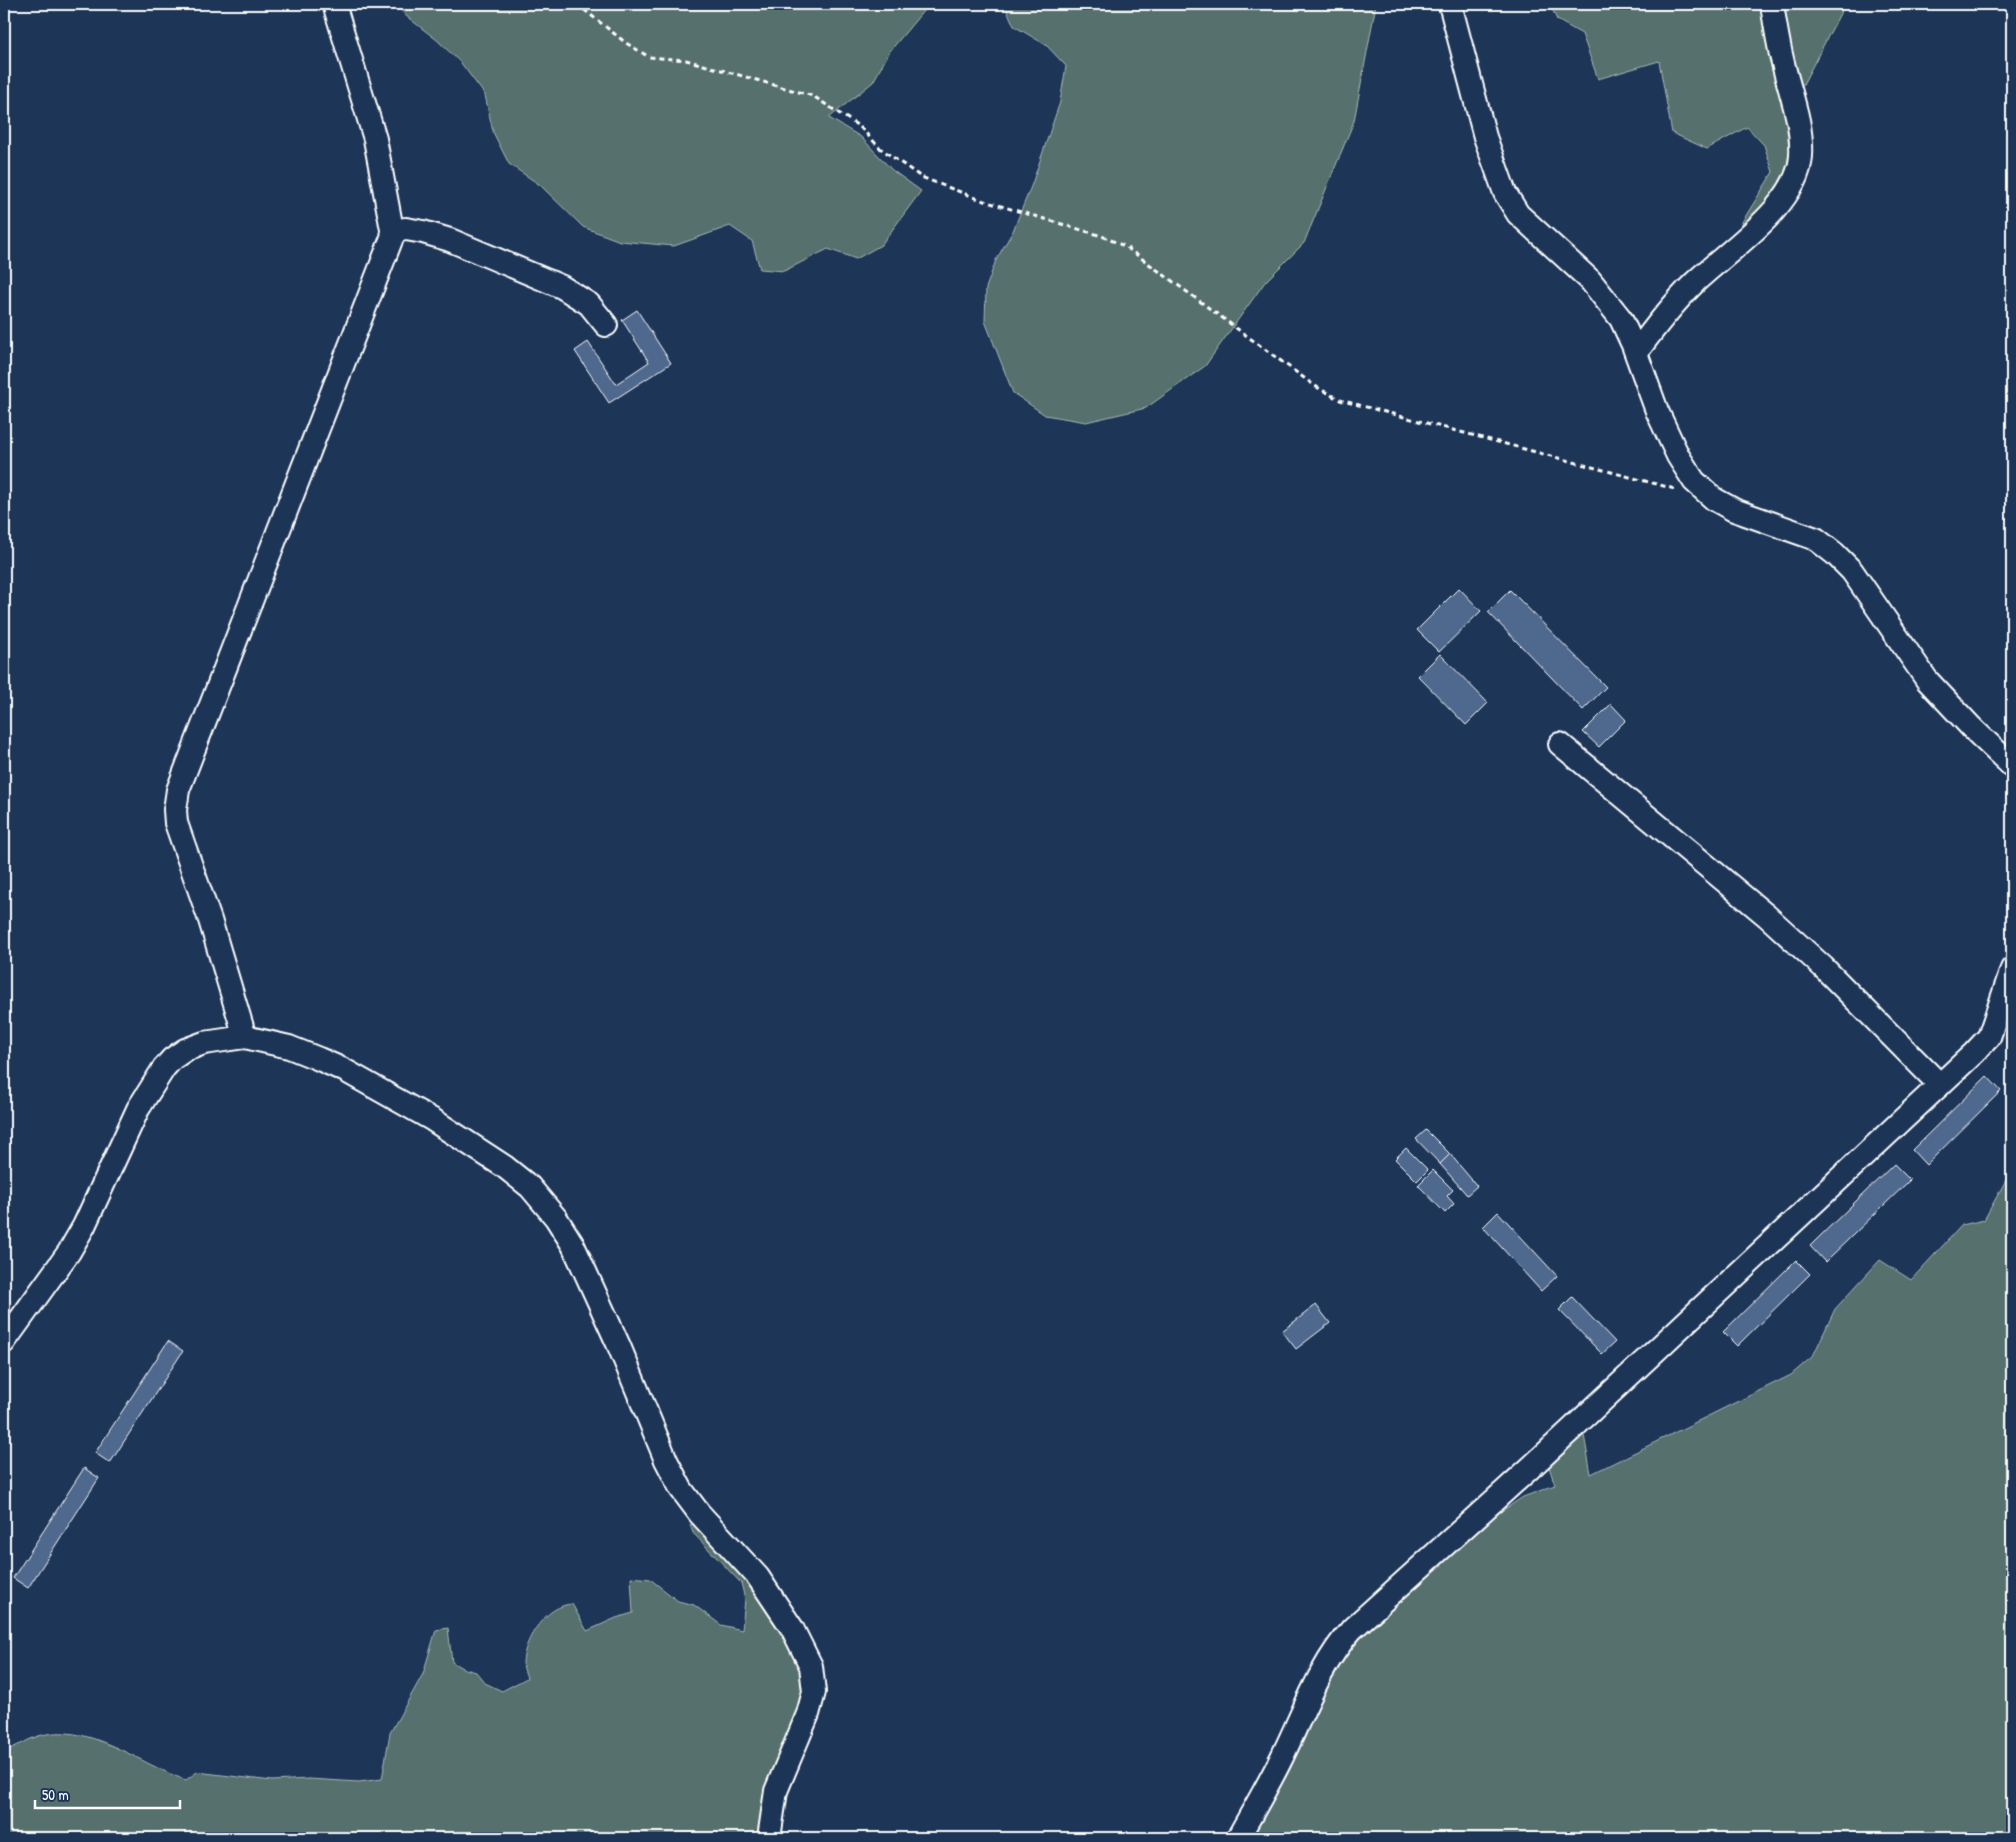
<svg xmlns="http://www.w3.org/2000/svg" width="2016" height="1842" font-family="'Patrick Hand',sans-serif">
  <style>
    .green { fill: #56706e; stroke: #aab8b6 }
    .building { fill: #50688e; stroke: #fff }
    .lines { fill: none; stroke-linecap: round; stroke-linejoin: round }
    .street-casing { stroke: #fff; stroke-width: 26 }
    .path { stroke: #fff; stroke-width: 3; stroke-dasharray: 5 4; stroke-linecap: butt }
    .street { stroke: #1d3557; stroke-width: 22 }
  </style>
  <rect width="100%" height="100%" fill="#1d3557"/>
  <filter id="ink" filterUnits="userSpaceOnUse"><feTurbulence type="fractalNoise" baseFrequency=".02" numOctaves="2"/><feDisplacementMap in="SourceGraphic" scale="10" xChannelSelector="R" yChannelSelector="G"/><feConvolveMatrix kernelMatrix="1 2 1 2 8 2 1 2 1" color-interpolation-filters="sRGB"/></filter>
  <g filter="url(#ink)">
    <path class="green" d="M396 4H929L890 51 873 82 829 118 861 137 892 170 921 191 881 245 856 259 828 249 784 271 760 269 752 241 730 226 674 246 620 241 583 227 540 185 509 164 493 132 485 95 461 63 437 40 406 16Z
      M1004 4H1376L1354 121 1304 243 1265 282 1205 366 1146 408 1086 422 1045 415 1013 393 985 321 986 288 996 260 1013 231 1032 184 1060 102 1066 66 1046 45 1014 26Z
      M1550 4H1845L1789 111 1794 156 1787 180 1741 233 1742 222 1773 172 1764 145 1747 127 1707 149 1672 133 1659 61 1598 79 1582 34 1557 20Z
      M2012 1169V1838H1247L1350 1642 1487 1521 1523 1497 1555 1485 1548 1464 1584 1435 1591 1474 1791 1375 1813 1356 1835 1309 1880 1260 1911 1280 1962 1225 1984 1220Z
      M696 1520 748 1579 804 1664 807 1689 763 1838H4V1755C8 1749 16 1746 23 1743 77 1711 135 1763 186 1780L197 1772 272 1781 309 1779 359 1782 382 1779 390 1733 423 1674 436 1630 448 1628 452 1662 462 1668 476 1672 485 1683 502 1691 527 1678C526 1674 523 1668 523 1663 524 1638 547 1605 572 1604L587 1631 616 1618 633 1613 631 1577 650 1579 678 1601 694 1605 721 1625 742 1630 745 1599 741 1583 693 1533 690 1525Z"/>
    <path class="building" d="M637 310 671 363 609 403 575 351 588 342 616 384 649 362 622 320Z
      M1459 588 1481 611 1439 652 1417 630Z
      M1510 590 1606 687 1583 710 1488 612Z
      M1440 654 1488 703 1466 725 1418 676Z
      M1611 704 1626 720 1599 747 1583 732Z
      M1987 1076 2001 1091 1926 1165 1912 1150Z
      M1426 1130 1450 1154 1440 1164 1416 1139Z
      M1406 1148 1428 1170 1417 1181 1395 1159Z
      M1450 1154 1477 1186 1467 1195 1440 1164Z
      M1894 1164 1910 1180 1825 1262 1810 1246Z
      M1433 1170 1453 1190 1447 1196 1454 1204 1445 1213 1418 1185Z
      M1498 1212 1557 1276 1541 1291 1483 1227Z
      M1796 1260 1810 1274 1737 1346 1723 1332Z
      M1572 1297 1615 1342 1602 1354 1559 1310Z
      M1316 1305 1330 1323 1296 1349 1282 1331Z
      M168 1341 183 1351 110 1463 95 1453Z
      M84 1468 99 1478 28 1588 13 1578Z"/>
    <g class="lines">
      <g class="street-casing">
        <path id="street" d="M334 4 375 139 393 235
          M1450 4 1485 137 1505 193 1518 214 1590 280 1621 319 1633 345 1657 411 1678 456 1694 481 1714 499 1734 510 1816 539 1835 554 1852 571 1927 680 1972 728 2012 766
          M1636 353C1654 328 1672 305 1694 283 1727 251 1798 206 1801 156 1803 124 1790 93 1783 63 1778 44 1775 24 1772 4
          M1560 744 1767 916 1823 967 1940 1085
          M245 1037 210 920 176 823 175 810 178 790 393 235 399 230 406 229 423 232 450 240 562 287 589 304 606 325
          M4 1342 69 1252 84 1226 138 1109 164 1068 172 1059 185 1050 204 1043 245 1037 289 1047 319 1059 344 1070 433 1120 505 1167 530 1187 556 1218 573 1245 619 1346 666 1460 681 1489 699 1513 758 1577 792 1628 811 1666 814 1692 808 1714 776 1791 769 1838
          M1238 1838C1253 1811 1269 1784 1282 1757 1304 1712 1319 1666 1352 1629L1529 1469 1974 1053 1989 1037 2012 969"/>
      </g>
      <path class="path" d="M577 4 626 43 649 57 686 60 813 96 860 127 880 148 921 177 984 201 1102 236 1126 247 1315 386 1340 400 1675 489"/>
      <use href="#street" class="street"/>
    </g>
  </g>
  <rect width="2016" height="1842" fill="none" stroke="#1d3557" stroke-width="20"/>
  <rect x="10" y="10" width="1996" height="1822" fill="none" stroke="#fff" stroke-width="2" filter="url(#ink)"/>
  <path d="M35 1800v8h145v-8" fill="none" stroke="#ffffff" stroke-width="2.5"/>
  <text x="42" y="1800" font-size="15" fill="#ffffff" stroke="#1d3557" stroke-width="4" paint-order="stroke">50 m</text>
</svg>
